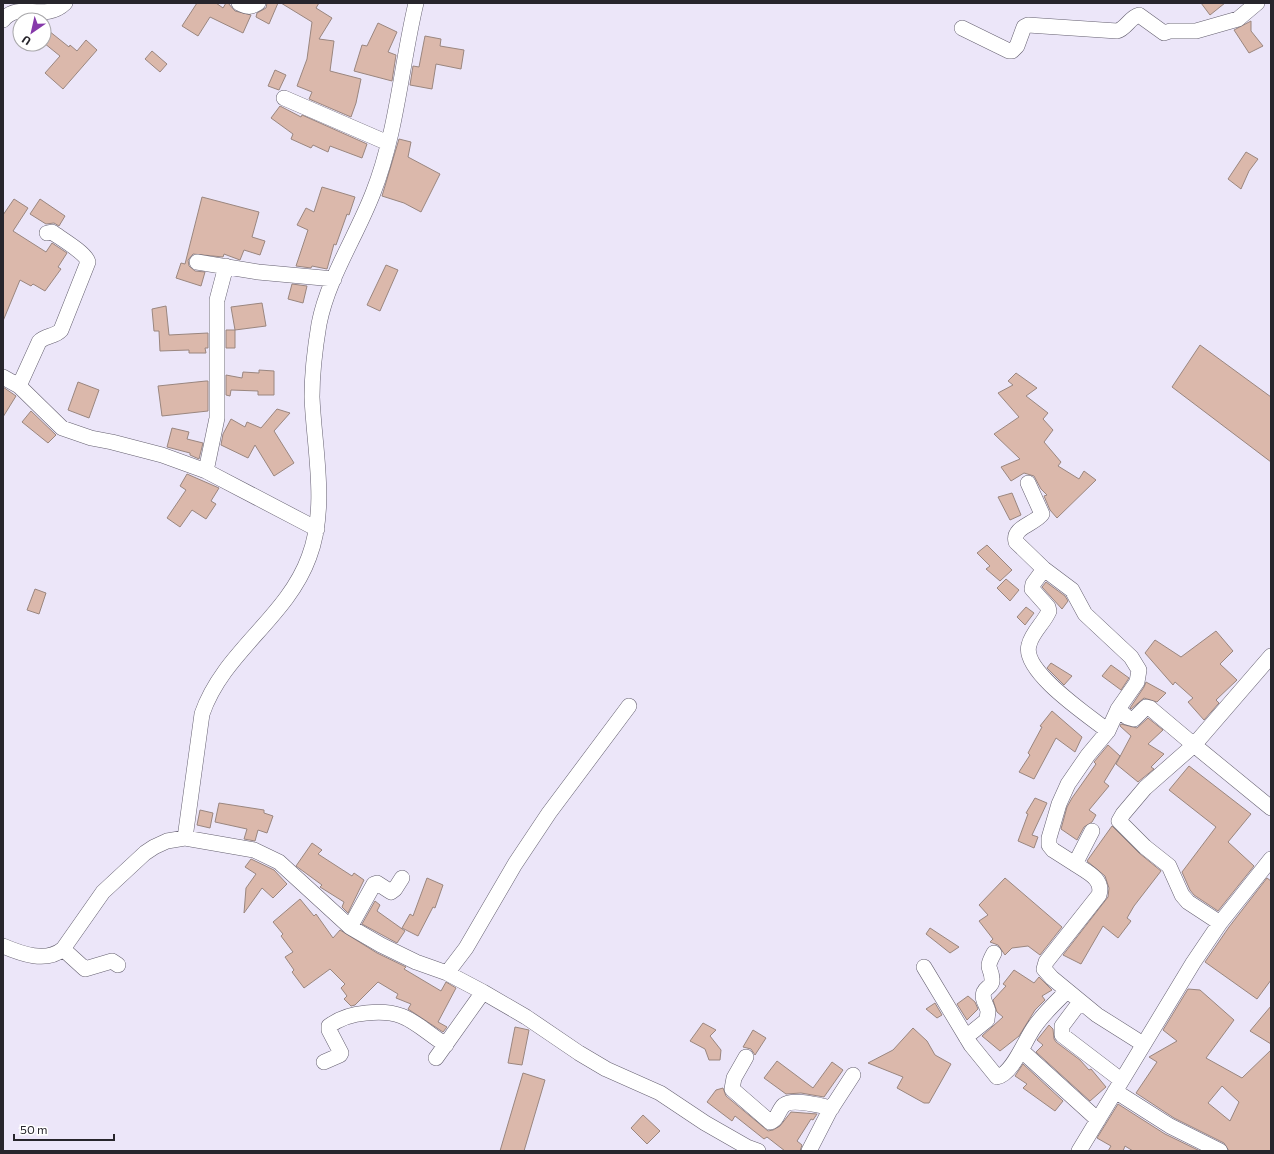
<svg xmlns="http://www.w3.org/2000/svg" width="1274" height="1154" font-family="Commissioner,sans-serif">
  <style>
    .building { fill: #dbb8ab; stroke: #9a867f; fill-rule: evenodd }
    .lines { fill: none; stroke-linecap: round; stroke-linejoin: round }
    .street-casing { stroke: #656070; stroke-width: 16 }
    .street { stroke: #fff; stroke-width: 15 }
  </style>
  <rect width="100%" height="100%" fill="#ece6f9"/>
  <path class="building" d="M197 3H216L223 8 226 3H228L235 11 251 15 243 33 210 17 198 36 182 26Z
    M267 3H278L269 24 256 17 257 13 266 8Z
    M281 3H319L316 8 332 18 319 39 334 41 330 71 361 79 356 103 351 117 309 99 312 92 297 86 307 59 312 22Z
    M1201 3H1225L1210 15Z
    M1251 21V31L1263 46 1249 53 1234 30Z
    M378 23 397 32 388 52 396 55 392 81 354 71 362 45 367 46Z
    M44 27 69 47 70 45 77 51 86 40 97 50 63 89 45 73 60 56 44 43Z
    M425 36 441 39 440 46 464 50 461 69 436 64 432 89 410 85 413 66 419 67Z
    M152 51 167 64 160 72 145 59Z
    M275 70 286 75 279 90 268 86Z
    M280 106 301 117 302 115 367 144 362 158 330 146 328 152 313 145 311 148 291 139 293 134 271 118Z
    M399 139 411 142 408 157 440 174 421 212 404 203 382 196Z
    M1246 152 1258 159 1249 171 1241 189 1228 179Z
    M322 187 355 197 349 215 347 214 336 245 334 244 327 269 312 266 311 268 296 266 308 230 297 225 306 208 314 212Z
    M202 197 259 212 252 237 265 241 260 255 244 250 240 260 224 254 223 257 193 254 188 260 189 266 195 271 205 272 201 286 176 278 181 263 185 264Z
    M14 199 28 208 13 231 46 252 52 243 67 253 58 267 61 269 45 291 33 284 31 286 20 280 3 321V215Z
    M40 199 65 216 59 226 54 223 46 224 30 214Z
    M386 265 398 270 380 311 367 305Z
    M292 284 307 286 303 303 288 299Z
    M262 303 266 326 235 330 231 307Z
    M166 306 169 335 208 333V348H205L206 353H189V350L160 351 159 331H154L152 309Z
    M226 330H235V348H226Z
    M1200 345 1271 397V462L1172 387Z
    M259 370 274 371V395H258V391L231 390 230 396 226 395V375L242 378 243 372 259 373Z
    M1016 373 1037 388 1026 396 1048 413 1043 419 1053 430 1044 442 1061 462 1058 466 1079 479 1084 471 1096 480 1057 518 1050 510 1044 496 1047 495 1041 489 1034 476 1024 473 1011 481 1001 467 1020 459 994 434 1019 417 998 393 1013 385 1008 381Z
    M206 381H208V411L162 416 158 386Z
    M78 382 99 390 89 418 68 410Z
    M3 387 16 396 3 417Z
    M277 409 290 413 274 431 294 463 274 476 255 445 248 458 221 445 223 434 231 419 245 427 247 422 261 428Z
    M31 411 56 435 48 443 22 422Z
    M172 428 189 432 187 439 203 443 199 459 190 455V453L167 447Z
    M187 474 219 488 211 501 216 504 206 519 192 510 180 527 167 518 186 490 180 486Z
    M1012 493 1021 515 1010 520 998 497Z
    M987 545 1012 570 1000 581 986 569 990 566 977 553Z
    M1006 579 1019 590 1010 601 997 588Z
    M1046 582 1065 596 1068 601 1062 609 1042 587Z
    M35 589 46 593 39 614 27 610Z
    M1026 607 1034 613 1025 625 1017 617Z
    M1216 631 1233 651 1220 664 1237 680 1216 700 1219 703 1204 720 1188 702 1193 698 1175 682 1173 685 1145 653 1155 640 1181 657Z
    M1051 663 1072 676 1064 685 1047 668Z
    M1111 665 1129 678 1121 690 1102 676Z
    M1146 682 1166 693 1157 702 1144 698 1131 709 1130 708 1144 687Z
    M1052 711 1082 737 1075 752 1056 738 1034 779 1019 772 1030 755 1028 753 1042 727 1040 726Z
    M1148 718 1163 730 1148 744 1164 754 1151 767 1154 769 1138 782 1116 764 1131 736 1120 726 1121 724 1137 728Z
    M1108 745 1120 756 1104 782 1109 786 1089 810 1096 815 1092 822 1084 827 1077 840 1061 829 1067 807 1072 798 1096 764 1094 762Z
    M1189 766 1251 814 1228 842 1254 866 1218 911 1194 895 1190 890 1182 872 1216 827 1169 790Z
    M1035 798 1047 803 1032 835 1038 837 1034 848 1018 841 1028 814 1026 813Z
    M219 803 264 810V813L273 816 267 833 258 830 255 841 244 839 247 829 215 822Z
    M200 810 213 813 210 828 197 825Z
    M1112 826 1139 853 1161 871 1134 906 1127 918 1131 921 1118 938 1103 926 1081 964 1063 955 1108 897 1109 888 1105 876 1087 861Z
    M312 843 322 850 318 854 352 876 354 873 364 880 348 913 342 907 344 902 320 887 322 885 296 866Z
    M251 859 274 870 287 884 273 898 262 888 244 913 246 888 256 874 245 867Z
    M427 878 443 885 435 908 433 907 418 936 402 928 410 914 413 916Z
    M1005 878 1062 927 1040 955 1028 946 1012 948 1005 955 998 945 990 942 993 939 979 921 988 915 979 905Z
    M1267 878 1271 881V980L1257 999 1205 962 1229 927Z
    M300 899 314 916 316 914 333 938 340 930 377 953 406 967 404 969 441 991 446 982 456 988 438 1022 447 1027 443 1032 408 1009 411 1004 396 998 398 994 378 982 355 1005 351 1006 344 999 347 996 341 988 345 984 330 969 304 988 292 972 294 970 285 957 293 952 281 936 283 934 273 922Z
    M375 901 380 905 377 911 405 931 397 943 362 924Z
    M930 928 959 947 950 953 926 934Z
    M1014 970 1034 983 1039 977 1052 990 1042 996 1045 1000 1035 1010 1019 1036 1000 1051 982 1036 1003 1017 997 1012 993 1000 1006 986 1003 984Z
    M1188 989 1200 990 1234 1020 1206 1058 1242 1078 1271 1050V1151H1229L1224 1143 1174 1118 1136 1093 1157 1062 1149 1057 1177 1041 1163 1030ZM1222 1086 1239 1102 1230 1121 1208 1103Z
    M968 996 975 1002 978 1009 967 1020 957 1004Z
    M935 1003 942 1015 937 1018 926 1009Z
    M1271 1006V1044L1250 1031Z
    M703 1023 716 1030 710 1036 721 1050 720 1060H709L705 1049 690 1041Z
    M1049 1025 1053 1029 1054 1039 1056 1042 1080 1060 1089 1070 1091 1069 1106 1087 1090 1101 1036 1052 1043 1045 1037 1040Z
    M515 1027 529 1030 522 1065 508 1063Z
    M913 1028 927 1041 935 1055 951 1064 929 1103H924L897 1088 903 1077 868 1063 893 1050Z
    M753 1030 766 1038 755 1055 751 1049 743 1047Z
    M777 1061 813 1088 832 1062 843 1070 824 1097 801 1093 786 1094 764 1078Z
    M1023 1064 1063 1101 1055 1111 1023 1088 1027 1084 1015 1076Z
    M523 1073 545 1080 524 1151H500Z
    M723 1088 726 1096 768 1131 773 1130 780 1126 791 1112 817 1114 813 1120 811 1119 797 1141 802 1145 800 1151H785L767 1137 764 1139 735 1116 732 1121 707 1102 716 1090Z
    M1118 1104 1165 1134 1200 1151H1133L1125 1146 1123 1151H1108L1111 1146 1097 1138Z
    M643 1115 660 1131 647 1144 631 1128Z"/>
  <g class="lines">
    <g class="street-casing">
      <path id="street" d="M239 3C247 7 250 8 258 3
        M3 20C19 0 44 23 65 3
        M962 28 1009 51H1012L1017 46 1024 27 1028 25 1117 31C1126 29 1130 17 1139 15L1164 33 1170 31H1196L1238 19 1257 3
        M284 98 388 143
        M197 262 258 272 334 279
        M3 377 19 386 62 428 91 438 112 442 162 455 206 471 317 529
        M19 386 39 342C45 335 55 337 61 330L88 262C86 253 60 238 52 232L47 233
        M206 471 217 418V300L226 266
        M1028 483 1042 514C1035 524 1012 527 1016 542L1044 569 1072 590 1085 614 1131 657 1139 670 1137 682 1118 709 1108 731 1088 755 1068 784 1059 804 1049 838V845L1053 850 1075 864
        M1044 569 1033 584 1032 589 1048 607 1049 611C1044 623 1032 632 1029 645 1021 671 1089 716 1108 731
        M1271 656 1194 745 1271 808
        M1118 709 1127 717 1134 719 1146 707 1150 708 1194 745 1145 788 1123 814 1119 821 1145 847 1169 866 1182 895 1188 902 1220 923
        M1092 831 1075 864C1087 872 1104 879 1099 895L1046 962 1044 969 1052 978 1097 1015 1143 1044
        M185 838 202 714C223 652 287 618 309 557 328 507 314 448 312 397 312 373 315 348 319 324 328 278 356 237 373 193 397 132 401 66 416 3
        M350 927 374 884 377 883 391 892 395 889 402 878
        M3 946C22 954 46 963 63 949L103 892 145 853 154 847 167 841 185 838 254 850 279 862 350 927 381 945 416 962 447 973 483 992 526 1017 579 1053 606 1069 660 1093 705 1123 747 1147 758 1151
        M63 949 85 969 112 961 118 965
        M924 967 971 1045 997 1077C1013 1074 1025 1039 1035 1026 1044 1013 1056 1002 1067 991
        M447 973 466 948 515 864 549 813 629 706
        M1080 1002 1062 1026V1035L1121 1080
        M966 1037 987 1020C987 1017 988 1014 988 1011 987 1005 981 999 984 992 986 987 993 986 992 980 992 966 984 971 994 953
        M1022 1051 1098 1120
        M746 1057 734 1078 732 1089 770 1122C778 1120 778 1110 784 1105 793 1098 821 1106 832 1108
        M436 1058 483 992
        M324 1062 340 1055 341 1053 329 1030V1026C340 1018 353 1014 366 1013 406 1008 415 1025 446 1045
        M1115 1091 1170 1126 1220 1151
        M809 1151 829 1112 853 1075
        M1079 1151 1193 963 1220 923 1271 859"/>
    </g>
    <use href="#street" class="street"/>
  </g>
  <rect width="1274" height="1154" fill="none" stroke="#27252c" stroke-width="8"/>
  <g transform="translate(32 32) rotate(214)"><circle r="19" fill="#ffffff" stroke="#a9a8ab"/>
  <path d="M0-3L7 15L0 10L-7 15Z" fill="#8639aa"/>
  <text y="-6" font-size="11" font-weight="bold" text-anchor="middle" fill="#27252c">U</text>
  </g>
  <path d="M14 1134v6h100v-6" fill="none" stroke="#27252c" stroke-width="2"/>
  <text x="20" y="1134" font-size="12" fill="#27252c" stroke="#ffffff" stroke-width="3" paint-order="stroke">50 m</text>
</svg>
